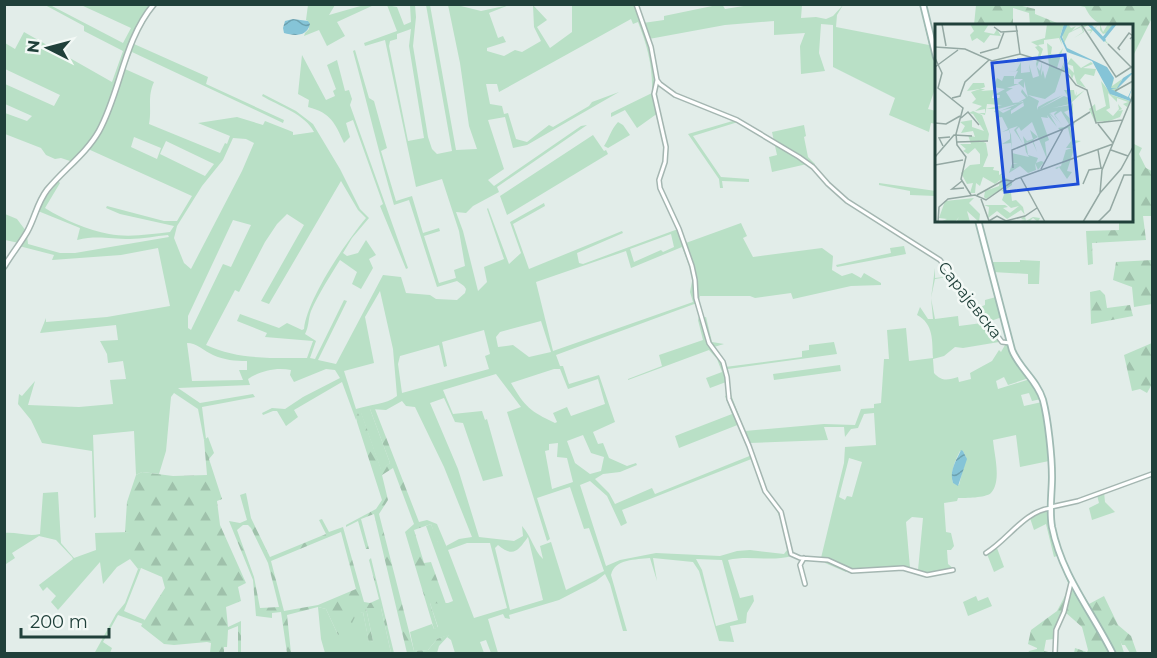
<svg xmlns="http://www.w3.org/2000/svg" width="1157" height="658" font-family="Montserrat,sans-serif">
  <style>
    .grass { fill: #b9e0c6; fill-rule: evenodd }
    .forest { fill: url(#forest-firs); fill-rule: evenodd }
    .water { fill: url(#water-waves) }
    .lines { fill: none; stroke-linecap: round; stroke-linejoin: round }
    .minor-casing { stroke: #a4b6b1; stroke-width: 6 }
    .tertiary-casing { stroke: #a4b6b1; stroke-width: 7 }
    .secondary-casing { stroke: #9fbab3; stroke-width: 8 }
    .minor { stroke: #fff; stroke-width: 3 }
    .tertiary { stroke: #fff; stroke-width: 4 }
    .secondary { stroke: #fff; stroke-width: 4.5 }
    .labels { text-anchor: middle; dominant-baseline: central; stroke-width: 5; stroke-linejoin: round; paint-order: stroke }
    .street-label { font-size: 16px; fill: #20403a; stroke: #f3f9f6 }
    .inset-river { fill: none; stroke: #85c4d7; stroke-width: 3 }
    .inset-road { fill: none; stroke: #94a8a3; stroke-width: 1.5 }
    .view { fill: #1d4ed8; fill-opacity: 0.15; stroke: #1d4ed8; stroke-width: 3 }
    .inset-edge { fill: none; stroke: #20403a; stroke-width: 3 }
  </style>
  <defs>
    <pattern id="forest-firs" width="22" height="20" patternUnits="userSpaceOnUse" patternTransform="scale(1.5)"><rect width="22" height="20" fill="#b9e0c6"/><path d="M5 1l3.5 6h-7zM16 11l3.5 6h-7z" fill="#9fc1ab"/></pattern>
    <pattern id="water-waves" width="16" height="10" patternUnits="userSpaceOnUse" patternTransform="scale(1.5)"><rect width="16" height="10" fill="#85c4d7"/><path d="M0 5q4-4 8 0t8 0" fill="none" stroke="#6ca1af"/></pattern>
  </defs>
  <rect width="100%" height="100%" fill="#e2ede9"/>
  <path class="grass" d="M722 4 725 9 756 4 802 5 801 18 816 17 826 19 833 16 843 5 837 15 836 27 929 45 924 23H926L936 63V86L928 109 936 111V124L931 123 929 132 889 115 895 98 833 67V25L821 24 819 53 825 71 801 74 800 46 805 33 774 35V21L725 25 649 39 643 23 664 20V16Z
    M45 5H50L123 43 131 28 81 5H153L128 50 98 132 73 162 61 158 55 159 46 155 41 148 5 134V113L27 121 32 116 5 104V84L54 106 60 95 5 69V43L15 49 24 32 112 82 123 51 84 31V26Z
    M308 5H335L329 15 364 5H374L337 22 345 36 327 46 319 30 304 36 305 33 309 29 308 21 306 20Z
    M387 5 397 7 404 25 411 22 410 5H415L416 17 413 46 428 137 432 149 437 154 452 151 426 5H430L456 150 477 149 469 126 460 63 448 5H457L481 11 509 5 489 13 498 38 503 36 506 42 487 48V51L504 56 515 50 522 52 541 41 534 27 533 5 547 20 537 27 550 48 572 32V5H635C641 20 647 35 651 51 657 71 654 92 658 113L637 128 625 110 611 117V113L652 93C653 66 647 45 638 22L633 24 631 19 499 92 497 84H486L490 104 502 106 504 114 508 113 516 139 527 142 549 125 553 127 589 106 592 102 619 92 527 145 513 148 505 117 488 120 504 169 488 180 494 186 581 126 587 125 497 187 499 192 473 206 466 213 456 212 463 231 478 291 487 282 484 267 504 259 487 209 488 208 509 264 521 253 510 222 544 203 545 206 513 224 529 269 622 231 623 233 577 253 579 263 583 264 678 229 683 244 741 223 747 236 743 238 753 257 822 248 833 256 832 270 842 276 852 273 861 278 864 273 881 283V285L851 286 793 299 791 293 755 298 750 296H700L698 306 697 303 556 355 560 366H563L569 384 599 375 615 422 593 432 598 444 603 443 609 458 627 466 636 463 637 465 620 472 603 474 595 479 609 493 615 504 652 488 655 494 752 455 754 458 622 510 627 523 621 526 607 496 590 481 580 485 606 566 620 560 656 553 720 556 737 551 750 550 784 554 787 550C785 534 781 516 772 502L778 507 792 556C771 562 749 555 728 560L740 598 753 595 754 601 747 613 746 623 730 626 734 642 719 641 699 571 693 562 653 558 657 581 650 558C636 560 615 558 611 575L627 631H623L610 584 605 574 596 581 559 600 509 615 510 619 505 618 503 614 488 619 498 653H491L486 640 480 642 484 653H455L451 640 447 637 449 635 437 639 428 650 414 651 410 632 432 624 434 629 438 627 430 603H448L453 601 426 526 431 524 438 542 447 549 446 546 459 539 472 537 444 467 415 407 406 406 402 401 386 410 370 409 390 463 381 470 361 413H358L356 420 342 382 294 410 298 417 286 426 277 411H273L263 415 262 413 272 408 285 409 303 397 340 378 335 370 326 369 294 382 290 375 291 370C276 367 260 371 248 379L250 385 178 388 200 403 253 394 255 397 202 407 206 439 204 440 198 409 174 393 171 397 166 451 159 474 142 472 136 475 134 431 93 435 96 517 94 518 92 451 42 443 31 420 18 404 19 394 22 396 35 381 28 405 79 407 113 404 110 380 126 379 123 361 108 363 107 354 100 341 118 340 116 325 40 333 46 318V322L107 317 170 306 158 248 121 255 52 260 54 255 19 246 27 236 28 244 60 253H75L169 237 168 235C156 236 142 239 130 239 109 239 97 235 77 240L80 228 38 211 41 204 58 181 60 183 45 208C64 220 88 230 109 234 129 238 151 234 170 232L174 226 120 214 106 208 107 206 164 221H177L192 196 88 149 98 137 103 127 134 44 208 77 206 84 284 120 283 123 132 52 125 69 154 82C147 97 152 109 149 124L220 153 225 143 227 144 230 136 198 123 237 117 263 125 265 121 293 132V135L314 132C305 114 279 106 262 96L263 94 296 111 313 124 340 169 360 209 369 218 352 238 343 253 347 256 358 253 366 240 376 255 369 259 373 268 361 289 352 284 357 272 340 260C330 276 319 293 311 311 308 319 309 327 305 334L316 341 310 358 315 359 344 300 347 301 318 360 336 364 383 275 401 277 406 293 430 295 436 299 457 300 465 293 466 289 464 286 457 281 437 287 409 200 394 205C379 154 367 102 353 51L355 50 369 98 374 101 387 148 381 151 396 201 412 196 423 233 439 228 440 231 424 236 439 283 456 278 454 270 465 266 459 231 442 179 416 187 385 40 365 46 364 43 397 31ZM411 29 409 46 424 138 408 141 389 46 390 41 397 39V34ZM134 137 161 148 157 159 131 147ZM233 138 246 139 254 143 242 171 191 269 184 263 174 238 177 226 202 186 223 160ZM166 141 214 164 205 176 160 154ZM341 181 358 210 366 218C346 242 307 299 304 329L302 330 287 323 279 328 240 314 237 321 267 333 265 337 313 341 307 358C274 358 238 360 206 345L235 290 239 292 265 242 277 224 287 214 304 225 261 301 269 304ZM233 220 251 225 231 267 223 264 191 330 188 328V316ZM671 234 674 247 663 252 661 250 634 262 630 249ZM682 247 693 276 690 292 693 302 553 351 536 282 626 251 631 268ZM380 291 393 349 397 396C385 405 371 404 356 409L344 371 374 363 365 317ZM541 321 551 352 529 357 513 345 498 347 496 337 500 332ZM484 330 490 354 485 356 489 369 402 393 398 364 400 356 439 345 444 367 447 366 442 342ZM187 343C197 343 204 351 213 355 224 360 235 361 247 361V370H239L243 380 192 381ZM554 369H560L568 389 598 379 605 404 571 416 567 407 553 413 557 422 555 423C530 411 525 407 511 383ZM496 374 521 407 507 412 547 541 550 539 537 498 570 487 584 529 589 528 604 571 566 590 551 542 540 546 543 559C533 549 532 537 522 526L523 536 514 541 479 537 458 469 430 403 444 398 455 422 463 423 483 481 503 476 487 419 485 420 482 411 453 414 443 390ZM583 435 591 453 604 457 601 471 590 474 575 463 567 441ZM558 443 557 457 567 458 573 482 552 489 545 451 549 450V444ZM528 537 543 600 510 610 495 548 498 545C514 559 519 549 528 537ZM467 543H490L507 608 474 618 448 550ZM696 559 722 560 738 620 716 626 702 570Z
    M302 55 326 100 335 96 333 91 336 89 327 65 337 60 345 91 349 90 352 99 350 105 408 268 406 269 380 206 383 204 353 120 346 123 350 137 344 143C335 123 331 113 308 107L309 100 298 94Z
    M736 120 738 122 693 136 721 177 749 179V182L722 181 723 188H720L719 179 688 134Z
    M618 122 623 125 630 135 608 148 604 146C610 137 610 131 618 122Z
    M804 125 806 136 804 137 808 157 815 164 813 168 807 164 772 172 769 157 777 155 772 132Z
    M593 135 604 151 606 150 608 154 507 215 500 196Z
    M879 183 936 191V196L910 195V191L879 185Z
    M5 214 17 219 26 231 19 243 5 240Z
    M904 246 906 254 837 267 836 265 891 253 890 248Z
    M1020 260 1040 261 1039 284H1028V274L993 272 991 262H1020Z
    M935 268V278L953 276 935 279 931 298 935 319 958 316 959 326 982 323 981 314 999 342 963 348 955 347 944 356 933 359 934 373C942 382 948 380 958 377L959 382 971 379 970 373 992 361 999 350 1001 352 1005 345H1009L1029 378 1008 385 1004 377 996 381 998 389 1030 379 1041 399 1032 401 1029 393 1021 395 1024 406 1042 402 1049 461 1020 467 1016 435 993 440C994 454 1002 481 991 493 985 498 966 498 958 498L957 501 944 503 946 532 951 533 954 546 951 550H947L948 564 954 569 959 568 931 574 918 570 923 518 912 517 906 522 910 568 875 567 846 569V572L825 563 824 559 821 558 844 463 845 447 876 445 874 413 864 414 858 428 851 429 845 437 844 427H824L828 440 749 443 740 424 679 448 675 436 732 414 725 396 728 395 726 382 710 388 706 378 722 372 717 359 709 350 628 380V379L662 366 659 355 703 340 698 320 700 313 701 318 706 317 712 342 724 344 714 347 725 367 802 357V351L809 350V345L834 342 837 354 728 369 730 392 745 431 824 424 855 425 861 409 874 408V404L881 403 884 359H889L887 330 906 328 909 361 933 358C932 341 934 324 917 315L920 307 928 319H933L931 298ZM960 451H963L966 457 959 485 953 483C950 472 955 461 960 451ZM849 458 862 462 852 497 847 496 845 500 839 497Z
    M996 297 1002 317 988 322 978 308 985 305V300Z
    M840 365 841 371 774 380 773 374Z
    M58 492 61 543 74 558 96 550 95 533 130 532V559L117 567 103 584 100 562 58 610 51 602 56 596 47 587 43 591 39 585 73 559 72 557 56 540 39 536 12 553 15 558 6 564 5 533C17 532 28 537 40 534L43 493Z
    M1104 492 1105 502 1115 512 1092 520 1089 508 1099 503 1097 495Z
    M1049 510 1060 559 1070 582 1068 590V583L1057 556 1054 557 1046 524 1034 530 1030 518 1038 512Z
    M997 548 1004 567 994 572 987 554Z
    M141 568 124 611 145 620 143 624 118 615 103 642 112 648 110 653 94 654 116 614 125 603 138 569Z
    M976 596 978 601 988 597 992 606 968 616 963 602Z
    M318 607 326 609 338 635 343 617 363 612 369 642 373 641 366 608H381L391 653H325L321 639Z
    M1103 621 1114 624 1121 631 1119 636 1124 653H1115L1101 627Z"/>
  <path class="forest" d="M976 5H1018L1035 9V14L1062 25H1030L1029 13 1013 8V25H974Z
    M1076 5H1147L1152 7V18L1132 58V26C1110 26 1095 29 1085 7Z
    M1134 144 1142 148 1139 154 1146 168 1152 171V216H1143L1146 240 1092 243 1093 264 1088 265 1086 231 1119 230V221L1132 220V146Z
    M1152 260V304L1134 307 1132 287 1113 280 1116 262Z
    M1100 290 1105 295 1107 308 1130 305 1133 316 1091 324 1090 292Z
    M1152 343V384L1147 393 1140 389 1132 391 1124 355Z
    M370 409H375L419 522 427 520 437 524 448 550C436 546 435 535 431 524L414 530 424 563 431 562 446 604 430 603 438 628 434 629 405 532 414 524 393 468 382 475 388 500 379 514 414 651 428 650 437 639 450 634 439 646 437 653H407L374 514 361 519 369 549H366L358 521 346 527V525L376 509 382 500 357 422 356 417 358 413 361 412 381 469 390 463Z
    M208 437 214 453 209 459 222 499 217 501 220 525 246 583 238 587 241 601 226 607 228 627 241 621V653H238V626L228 630 227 647H224V652L210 653 211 643 207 642 174 645 164 644 141 626 165 588 162 577 141 568 138 569 130 559V532H125L127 502 136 475 142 472 173 476 207 475 204 440Z
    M246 493 251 518 270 557 326 534 319 520 322 519 329 532 343 527 364 602 370 603 379 599 369 560 371 558 394 653H391L381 608H366L373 641 369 643 363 612 356 615 352 623 344 618 346 629 338 635 326 609 318 607 287 615 291 653H287L281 612 272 613V618L256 616 253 580 229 521 240 523 247 520 240 495ZM243 525H248L251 528 268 563 279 607 260 608 254 577 237 530ZM341 532 356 589 318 605 284 611 271 561Z
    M1073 588 1111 653H1074L1075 648 1087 652 1088 650 1082 627 1065 612Z
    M1068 590 1054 639 1046 640 1044 651 1053 653H1028L1029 651 1037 649V648L1028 644 1031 630 1057 611Z
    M1104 596 1118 625 1131 636 1137 653H1130L1125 645H1122L1118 636 1120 631 1114 624 1110 627 1104 622 1101 627 1083 599 1085 597 1089 604Z"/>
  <path class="water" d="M293 19 308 21 310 24C307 37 294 36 284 33L283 28 285 21Z
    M961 450 963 451 967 459 958 486 953 483C949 471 956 461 961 450Z"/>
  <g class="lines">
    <g class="minor-casing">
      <path id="minor" d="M636 4 651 47 657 80 660 84 675 95 737 120 799 157 813 167 828 184 847 201 940 260 1002 342 1010 343
        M657 80 654 94 666 147 665 162 659 180 660 188 679 229 692 266 695 280 696 298 709 343 723 362 727 377 729 399 749 446 765 491 781 512 791 554 800 558 828 560 852 571 903 568 927 575 953 570
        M1051 507 1078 501 1152 474
        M986 553C1008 540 1024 511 1051 508
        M804 558 800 565 805 584
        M1055 654 1056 630 1064 612 1071 583"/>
    </g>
    <g class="tertiary-casing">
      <path id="tertiary" d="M4 267C11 255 20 244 27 232 35 218 37 203 47 190 63 170 86 154 99 131 121 91 123 41 154 4"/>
    </g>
    <g class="secondary-casing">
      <path id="secondary" d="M923 4 936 57
        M978 220 1012 350C1019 368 1037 380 1043 400 1048 419 1052 456 1052 477 1052 493 1049 510 1052 527 1062 576 1091 610 1113 654"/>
    </g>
    <use href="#minor" class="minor"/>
    <use href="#tertiary" class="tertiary"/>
    <use href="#secondary" class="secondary"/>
  </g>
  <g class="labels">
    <g class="street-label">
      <text transform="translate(970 300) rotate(52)">Сарајевска</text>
    </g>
  </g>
  <g transform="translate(935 24)">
    <rect width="198" height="198" fill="#e2ede9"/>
    <path d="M112 0H129L125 12 127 21 124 14 109 16V20L103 21 108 25 102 43 105 47 107 38 106 52 108 46 110 55 114 43 112 19 117 23 116 30 122 32 128 24 122 44 126 45 132 32 127 45 134 33 131 41 139 49 138 42 132 40 136 34 146 44 156 38 158 40 148 44 161 45 159 52 150 50 145 56 151 64 142 60 139 50 137 55 135 50 127 47 120 68 110 75 93 71 104 77 102 83 103 86V83L112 78 128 71 104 85 129 72 134 74 129 66H139L140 72 142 67 141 72 150 66 135 80 118 84 135 81V85L138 78V91L134 86 129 88 140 100 135 103 138 116 146 117 137 121 139 125 132 147 137 148 132 155 124 143 122 145 120 144 126 142 131 126 128 127 137 124H131L136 117 133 104 125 106 123 104 135 102 126 87 120 91 127 101 120 92 119 90 122 87 115 89 123 98 114 89 122 103 112 91 113 94 106 93 114 116 110 118 112 135 97 98 86 107 84 103 81 106 88 120 79 106 83 102 74 105 76 111 77 126 76 119 67 120 75 115V110L74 106 67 108 73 105 67 93 61 94 62 85 68 89 76 85V90L89 82 88 77 82 79 91 74 86 68 87 65 93 73 89 57V64L83 59 88 55H79L83 47 73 48 81 47 86 38V49L95 48 94 40 98 54 104 52 101 40 104 28 100 23 103 22 96 18 110 14ZM133 0 136 4 141 2 137 7 142 4 146 2 153 0 159 4 164 0 160 4 169 14 171 9 168 10 165 6V0L168 8 173 0H178L173 8 180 0 169 15 181 28 158 6 154 11 156 7 151 6 157 5 153 1 148 4 149 8 139 14 148 8 146 3 134 9 129 19 127 10ZM161 40 175 48 176 59 179 55 177 62 187 55 181 69 189 72 182 71 177 67ZM166 57 177 71 195 77 192 83 188 80 193 78 182 74V78L173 69 175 84 171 86 178 92 184 85 183 80 187 85 183 87 188 86 185 93 166 100 169 97 160 98 154 85 160 80 161 87 171 82ZM38 59H49L50 63 45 65H50L46 67 59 66 57 74H66L67 81 52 80 50 91 43 89H50V85L40 87 47 82 37 79 41 75 36 68 45 65 32 67ZM95 106 103 113 98 116 102 128 97 117 91 119 93 131 103 134 101 139 106 137 109 138 103 146 100 139 101 146 93 149 85 142 74 149 77 140H83L77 139V129L94 133 91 128 88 112 92 117 98 115Z" fill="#b9e0c6"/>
    <path d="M35 0H54L49 8 59 10 62 5 66 12 55 11 49 19 42 14 37 17 35 11 39 7ZM69 52H79V60H84L72 64H78L71 68 78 79 89 78 74 88 76 84 65 87 82 80 63 85 65 89 59 88 61 85H51L67 81 63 80 65 71H59L70 65 58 63 62 54 67 57ZM38 87 47 91 54 110 53 117 44 116 51 119 53 131 48 143H59L58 146 64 147V151L69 148 66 152 77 157V161L70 166 76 169 77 177 81 176 88 183 91 197 98 193 105 194 103 198 98 194 94 198H80L91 196 86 195 90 191 86 186 72 195 62 187 53 194 54 183 49 181H70L73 183 68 184 75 189 84 182 76 184 67 176 70 168 66 167 73 161 51 175 49 173 50 167 64 162 65 156 60 160 48 153 45 162 41 159 40 169H35L38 159 32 160 26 149 35 141 45 140V130L40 124 33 130 28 127 31 125 25 120H36L33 111 40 113 38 107 26 109 30 102 25 98 37 96V103L49 107 38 90 34 89ZM39 174 34 179 45 190 44 198 32 187 35 198H21L24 193 20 198H5L12 195 4 194 10 177Z" fill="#b9e0c6"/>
    <path d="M129 0H133L127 13 132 24 172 43 179 54 176 64H182L188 54 196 49H198L183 64 176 65 193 73 198 62 194 73 198 78 175 70 157 37 132 28 125 13Z" fill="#85c4d7"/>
    <path class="inset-river" d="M154 0 170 17M168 15 180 0"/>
    <path class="inset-road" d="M7 0 11 22M146 0 181 53 198 42M81 1 85 30M59 3 66 8 83 7M173 20 197 44M0 23 30 25 57 37 85 30 98 34 131 48 141 61 152 66 161 99 188 96M185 26 183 24 194 9 198 12 195 15M45 29 63 24 69 8M0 34 7 49 3 64 28 84 21 110 22 121 31 133 26 155 36 171M0 43 23 26M180 67 198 57M17 74 25 72 30 58 54 36M26 94 33 88 44 101M0 99 11 100 25 92M163 100 178 119M22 118 53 117M8 122 4 114 15 113M163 126 166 144M176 126 193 132M0 133 19 111 37 112M0 141 28 136M78 144 77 126 128 105M106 145 128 105 155 88M86 154 110 198M27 157 17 165 29 164M148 160 154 146 167 144M165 169 186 145 198 123M42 171 69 156 78 157M46 175 54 197M54 197 62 192 71 197 90 192 102 184M3 198 4 183 13 175 40 171 51 176 81 155 178 120M148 198 165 169 167 146 198 71M163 198 175 186 189 151H198"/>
    <path class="view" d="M130 31 143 160 70 168 57 39Z"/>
    <rect width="198" height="198" class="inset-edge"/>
  </g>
  <rect width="1157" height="658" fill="none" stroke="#20403a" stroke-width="12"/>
  <g transform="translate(48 48) rotate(276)" stroke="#f3f9f6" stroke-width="4.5" paint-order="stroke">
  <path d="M0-4.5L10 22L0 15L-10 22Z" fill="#20403a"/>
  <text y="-9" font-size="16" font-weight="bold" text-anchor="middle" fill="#20403a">N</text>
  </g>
  <path d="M21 628v9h88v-9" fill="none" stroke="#20403a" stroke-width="3"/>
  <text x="30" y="628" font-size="18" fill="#20403a" stroke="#f3f9f6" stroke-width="4.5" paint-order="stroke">200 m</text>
</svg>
